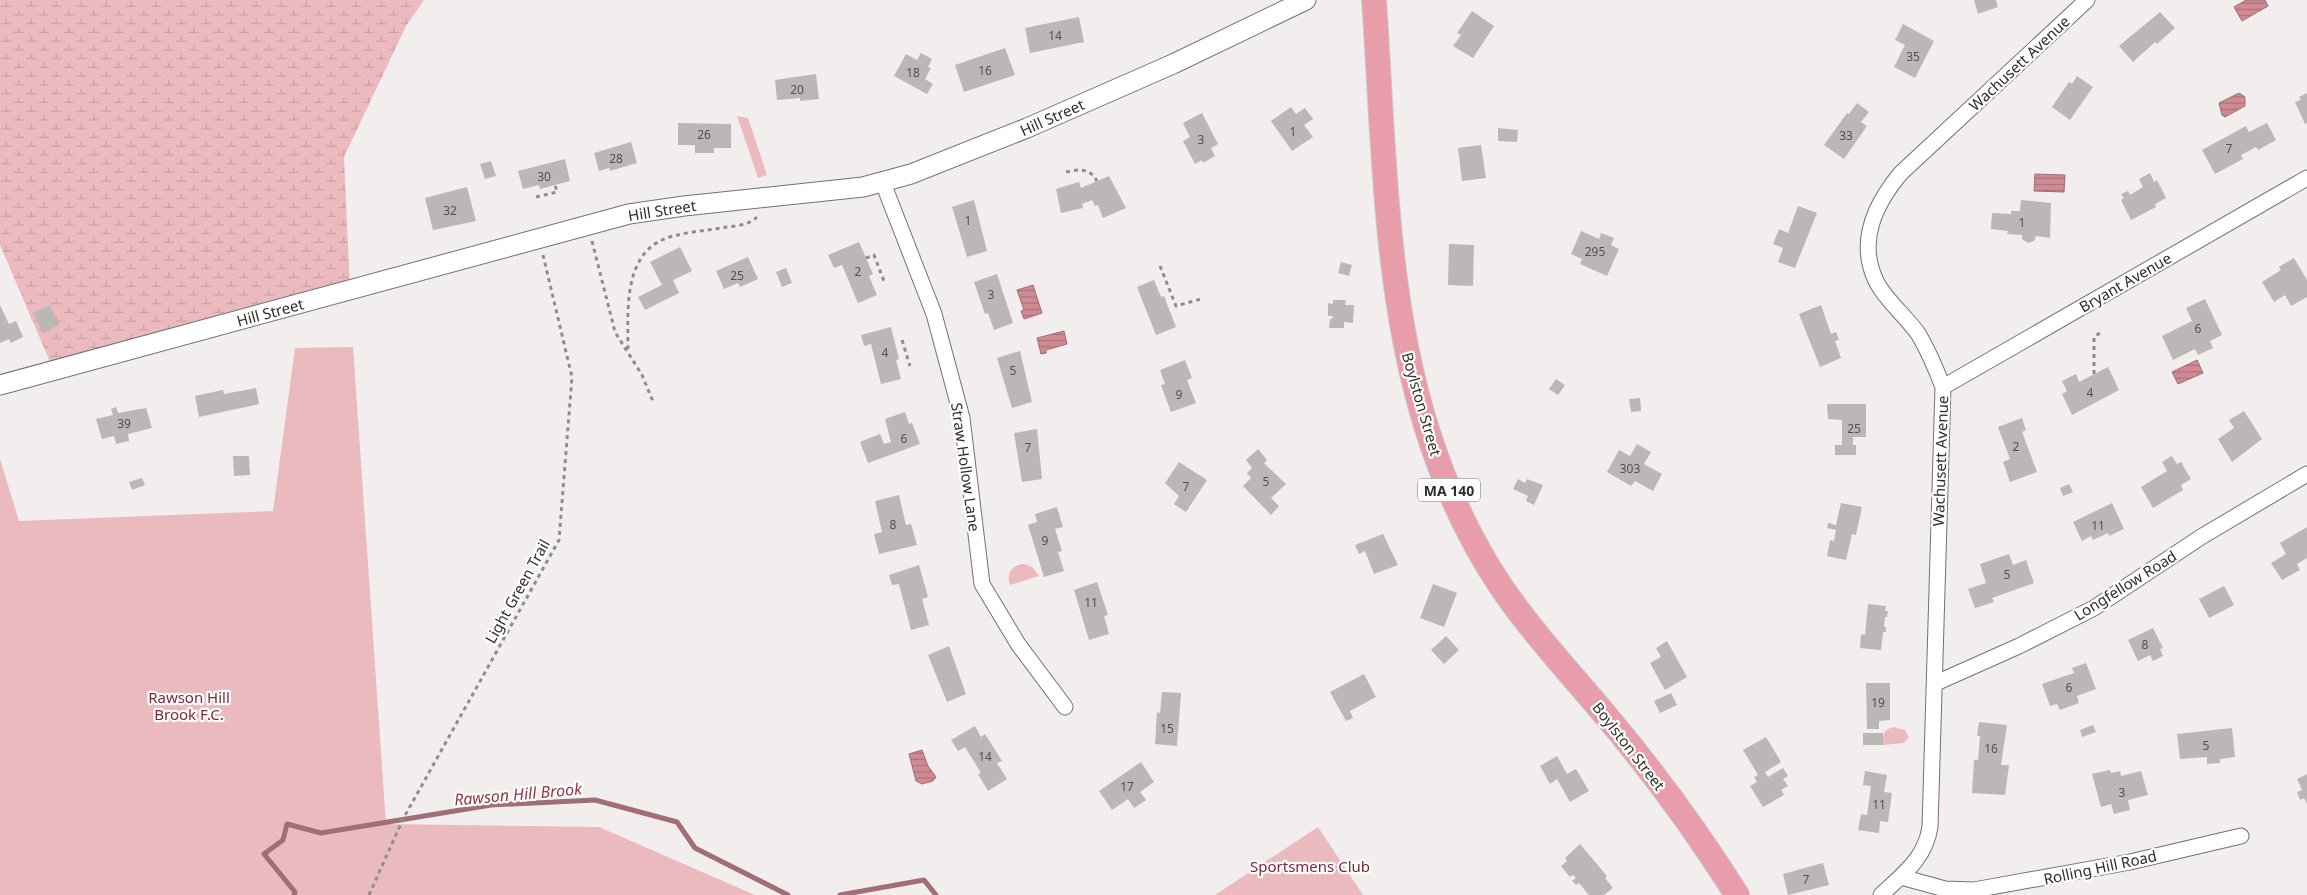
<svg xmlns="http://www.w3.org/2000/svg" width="2307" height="895" font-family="'Noto Sans',sans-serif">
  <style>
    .wetland { fill: url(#wetland-marsh) }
    .park { fill: #ebbabf }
    .water { fill: url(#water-rules); stroke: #a06e74 }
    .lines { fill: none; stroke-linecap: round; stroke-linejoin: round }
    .stream { stroke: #a06e74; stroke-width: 5 }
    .building { fill: #bbb7b7 }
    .minor-casing { stroke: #747071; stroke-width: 17 }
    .tertiary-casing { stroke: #747071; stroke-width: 21 }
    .primary-casing { stroke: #cdcdcd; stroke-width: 26 }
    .path { stroke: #8e8c8c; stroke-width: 3; stroke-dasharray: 4 4; stroke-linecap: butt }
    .minor { stroke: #fff; stroke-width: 15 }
    .tertiary { stroke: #fff; stroke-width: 19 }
    .primary { stroke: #e89daa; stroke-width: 24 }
    .labels { text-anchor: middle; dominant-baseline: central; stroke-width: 4.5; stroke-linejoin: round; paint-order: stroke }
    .number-label { font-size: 12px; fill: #525050 }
    .shield { fill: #fffcfc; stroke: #6d6c6c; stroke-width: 1 }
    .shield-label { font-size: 14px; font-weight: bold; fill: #2f2e2e }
    .street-label { font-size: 15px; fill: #2f2e2e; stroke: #fffcfc }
    .park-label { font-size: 15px; fill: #7e293a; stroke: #fffcfc }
    .water-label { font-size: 16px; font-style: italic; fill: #8c3545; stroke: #fffcfc }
  </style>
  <defs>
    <pattern id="wetland-marsh" width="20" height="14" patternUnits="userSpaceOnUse" patternTransform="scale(1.25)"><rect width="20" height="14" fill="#ebbabf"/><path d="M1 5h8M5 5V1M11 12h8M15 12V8" fill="none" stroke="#caa0a4"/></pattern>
    <pattern id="water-rules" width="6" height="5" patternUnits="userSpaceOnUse" patternTransform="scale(1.25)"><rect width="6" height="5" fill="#d18a92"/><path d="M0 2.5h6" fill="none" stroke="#aa7178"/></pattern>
  </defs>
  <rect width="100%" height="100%" fill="#f2eeee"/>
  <path class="wetland" d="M0 0H424L406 26 344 157 350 291 54 371 0 245Z"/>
  <path class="park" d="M737 116 748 118 767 175 758 178Z
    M353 347 386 824 599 827 755 895H0V459L19 521 273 511 295 348Z
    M1021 564C1031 564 1034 568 1039 576L1010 585C1006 574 1011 567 1021 564Z
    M1893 727 1905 730 1909 737 1904 743 1883 745C1883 735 1882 731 1893 727Z
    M1318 827 1363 895H1215Z"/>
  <path class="water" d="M2246 0H2265L2268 6 2242 21 2234 7Z
    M2239 93 2245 97V106L2225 117 2222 115 2219 103Z
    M2035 174 2065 175 2064 192 2034 191Z
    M1033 285 1042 313 1024 319 1021 311 1024 310 1017 290Z
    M1064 331 1067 344 1046 350V353L1041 354 1037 338Z
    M2197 360 2203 373 2178 384 2172 372Z
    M922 750 928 766 936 777 933 781 922 784 916 781 909 754Z"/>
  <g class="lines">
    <path class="stream" d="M294 895 295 892 264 854 283 840 287 824 321 833 491 805 595 800 677 822 695 848 788 895
      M840 895 924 880 936 895"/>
  </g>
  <path class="building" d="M1974 0H1996L1998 7 1978 14Z
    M1472 11 1494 26 1473 58 1453 46 1461 35 1457 33Z
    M2160 12 2175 28 2157 44 2155 42 2133 62 2119 46Z
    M1079 17 1084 42 1030 53 1025 28Z
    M1903 24 1934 41 1915 78 1894 67 1905 45 1895 40Z
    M1005 48 1015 75 964 92 955 65Z
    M921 53 932 59 928 67 931 68 925 79 933 84 927 94 894 76 906 54 917 60Z
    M816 74 819 99 800 101V98L777 100 775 80Z
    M2077 76 2093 87 2070 120 2052 107 2069 82 2072 84Z
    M2307 93V123L2305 124 2295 102 2301 100 2299 97Z
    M1857 103 1869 112 1861 122 1867 126 1844 159 1824 145 1847 113 1849 114Z
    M1291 107 1296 114 1305 108 1313 119 1304 125 1313 137 1292 151 1271 121Z
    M1202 113 1218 144 1211 148 1215 156 1203 163 1202 160 1195 164 1183 141 1190 137 1183 123Z
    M678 123 731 124V148H714V153H695V145H678Z
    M2267 123 2276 140 2258 150 2256 147 2241 155 2243 159 2215 174 2202 150 2246 126 2249 132Z
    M1498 128 1518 130 1517 142 1498 141Z
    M631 142 637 163 610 171 609 168 599 171 594 153Z
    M1481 145 1486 178 1462 181 1458 148Z
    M565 159 570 181 540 189 539 185 523 189 518 171Z
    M491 161 496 176 485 179 480 164Z
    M2150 173 2154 182 2157 180 2166 198 2155 204 2156 207 2131 220 2121 200 2124 198 2121 194 2128 191 2130 195 2143 187 2139 179Z
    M1109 176 1126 208 1103 218 1098 205 1095 206 1092 200 1082 204 1083 208 1061 213 1056 189 1079 182 1081 188Z
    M467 187 476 221 433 230 425 198Z
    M974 200 987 251 967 257 952 207Z
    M2021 200 2051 203 2050 238 2036 236 2034 241 2028 243 2022 239V235L2007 234 2008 231 1991 229 1992 213 2011 214V211H2020Z
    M1798 206 1817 213 1795 268 1778 262 1783 248 1773 244 1779 229 1788 233Z
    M1581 231 1599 239 1601 233 1614 238 1611 245 1619 249 1607 276 1580 264 1582 259 1571 254Z
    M859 242 873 274 869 276 877 295 858 303 842 265 834 268 828 255Z
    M1449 244 1474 245 1473 286 1448 285Z
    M680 247 692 271 673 280 679 293 645 310 638 297 662 285 650 262Z
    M748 257 758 279 740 287 738 283 724 289 716 271Z
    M2294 258 2307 280V297L2291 306 2285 295 2274 302 2262 282 2281 270 2279 267Z
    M1341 262 1352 265 1349 276 1338 273Z
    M786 268 792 283 782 287 776 272Z
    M997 274 1013 323 994 330 988 313 985 314 974 282Z
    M1154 280 1161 297 1164 296 1176 327 1156 335 1137 287Z
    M2205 299 2222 335 2210 341 2213 348 2198 355 2195 349 2173 360 2162 336 2192 321 2186 308Z
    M1333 300H1346L1345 305H1354L1353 323 1344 322V328H1329L1330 319H1332L1333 316H1328V303L1333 304Z
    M0 305 9 324 16 321 23 337 11 343 9 339 0 343Z
    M50 305 59 325 43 333 33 313Z
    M1821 305 1831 334 1836 332 1839 340 1835 341 1841 358 1820 367 1799 314Z
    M891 327 899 359 896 360 901 379 881 384 871 344 864 346 861 335Z
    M1020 351 1032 402 1012 408 997 358Z
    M1185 360 1192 378 1187 380 1196 403 1171 412 1161 385 1165 384 1160 370Z
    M2108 367 2119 390 2072 415 2062 394 2067 391 2062 381 2076 374 2079 382Z
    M1556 379 1565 385 1558 395 1549 389Z
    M256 388 259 404 199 417 195 396 223 390 224 394Z
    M1640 398 1641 411 1631 412 1629 399Z
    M1827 404H1866V437H1853V445H1856V455H1835V445H1842V420L1828 419Z
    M116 407 118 413 146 408 152 428 128 434 129 441 116 444 114 436 102 439 96 419 113 415 111 409Z
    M2244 411 2262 439 2232 462 2218 439 2234 428 2229 420Z
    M905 412 909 424 912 423 920 444 868 463 860 442 880 434 884 444 891 442 885 419Z
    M2022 418 2026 430 2022 432 2037 472 2010 482 2003 462 2010 459 1998 427Z
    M1037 429 1042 479 1022 482 1014 433Z
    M1637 444 1651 452 1644 464 1662 474 1653 491 1635 481 1631 486 1607 472 1619 450 1630 456Z
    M1258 449 1267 460 1264 463 1286 484 1271 498 1279 506 1271 515 1243 486 1251 478 1247 473 1252 468 1246 460Z
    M233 456H249L250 475 234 476Z
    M2172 456 2177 464 2181 462 2191 479 2181 485 2183 490 2153 508 2141 487 2167 471 2162 462Z
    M1179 462 1207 480 1186 512 1174 504 1179 496 1165 483Z
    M142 478 145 485 132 490 129 482Z
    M1518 479 1525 483 1527 479 1543 485 1534 505 1526 501 1528 496 1513 489Z
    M2069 484 2073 492 2063 496 2060 488Z
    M899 495 906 525 911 524 917 545 879 554 874 534 882 532 875 501Z
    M1841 503 1862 507 1856 535 1852 534 1846 560 1827 556 1830 540 1834 541 1836 530 1827 528 1828 523 1836 525Z
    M2112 503 2124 529 2109 536 2108 533 2093 540 2091 536 2082 541 2073 522Z
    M1057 507 1063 527 1055 529 1062 551 1058 552 1064 571 1044 577 1028 525 1037 522 1035 514Z
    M2307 527V558L2297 564 2300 570 2282 580 2271 563 2286 554 2280 543Z
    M1383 534 1398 565 1374 574 1365 551 1359 554 1355 545Z
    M2009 554 2013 565 2026 560 2034 583 1992 598 1994 602 1975 608 1968 589 1986 583 1980 564Z
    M919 565 928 597 922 599 929 625 911 630 899 584 892 585 889 575Z
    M1097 582 1108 615 1104 616 1109 634 1089 640 1074 590Z
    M1433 584 1457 593 1444 627 1420 618Z
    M2224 586 2234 605 2209 618 2199 599Z
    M1868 604 1886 606 1885 611H1888L1887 617H1885L1884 627H1886V632H1883L1881 650 1860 648 1861 634 1865 635Z
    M2153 628 2163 648 2160 649 2163 656 2153 661 2150 655 2138 661 2128 640Z
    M1446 636 1459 650 1444 664 1431 650Z
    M1667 641 1687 677 1665 690 1650 663 1661 657 1656 648Z
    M949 646 966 694 947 702 928 655Z
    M2086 663 2096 689 2077 696 2079 703 2060 710 2057 704 2050 706 2042 684 2074 673 2072 668Z
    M1364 674 1376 697 1350 711 1353 718 1346 721 1330 692Z
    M1866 683H1890V720L1879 721V729H1867Z
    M1162 692 1181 693 1177 746 1155 744 1157 712 1160 713Z
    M1671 693 1677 705 1660 713 1654 701Z
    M1979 722 2007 725 2001 765H2009L2005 795 1972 793 1974 760H1978L1980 736H1977Z
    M2093 725 2096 732 2082 737 2080 730Z
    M975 726 981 737 985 734 1002 761 997 763 1007 779 988 791 978 774 981 773 965 747 958 751 951 740Z
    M2232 728 2235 757 2220 759V763L2207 764V757L2180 759 2177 734Z
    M1863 733H1883V745H1863Z
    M1766 737 1781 762 1765 772 1768 777 1783 768 1788 776 1783 779 1788 786 1781 790 1784 795 1763 807 1750 786 1757 782 1754 777 1758 775 1743 750Z
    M1557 756 1567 774 1576 769 1589 791 1570 802 1557 779 1550 784 1540 766Z
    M1141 762 1154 782 1140 792 1146 800 1134 808 1128 799 1112 810 1099 791Z
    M2110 770 2111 773 2120 771 2121 776 2141 771 2148 795 2128 800 2130 810 2114 814 2111 804 2101 807 2092 774Z
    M1865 771 1887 775 1884 792 1892 793 1888 822 1880 821 1879 833 1858 830 1861 814 1867 815 1871 786 1863 785Z
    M2307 774V804L2304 798 2300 800 2297 792 2302 790 2297 779Z
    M1580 844 1607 876 1605 878 1613 888 1604 895H1589L1579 883 1576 885 1572 881 1576 878 1573 875 1570 877 1561 866 1567 861 1565 858Z
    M1823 863 1829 885 1788 895 1783 874Z"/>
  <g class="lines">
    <g class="minor-casing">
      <path id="minor" d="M883 183 934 314 962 418 982 584 1018 644 1065 707
        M1943 387 2307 178
        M1936 683 2019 646 2094 608 2201 537 2307 474
        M1901 877 1945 889 1974 890 2130 862 2241 836
        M1881 895C1903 874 1925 859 1930 827L1943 387C1936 369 1929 352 1919 335 1907 317 1886 301 1876 281 1857 241 1875 204 1901 173L2087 0"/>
    </g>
    <g class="tertiary-casing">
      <path id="tertiary" d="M0 385 629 214 684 206 863 187 911 174 1027 128 1173 64 1306 0"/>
    </g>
    <g class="primary-casing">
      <path id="primary" d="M1374 0C1388 202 1383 409 1500 585 1531 631 1571 674 1607 717 1654 773 1698 833 1737 895"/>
    </g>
    <path class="path" d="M1066 172C1079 169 1090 168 1097 181
      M536 197 557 192 555 185
      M592 241 615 332 642 375 654 404
      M866 258 874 255 884 281
      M1160 266 1176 306 1201 299
      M902 340 910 366
      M628 349C628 314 623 260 660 241 675 233 703 231 721 228 733 226 748 226 757 217
      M2094 374V337L2103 331
      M369 895 403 819 559 540 572 377 543 255"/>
    <use href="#minor" class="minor"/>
    <use href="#tertiary" class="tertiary"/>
    <use href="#primary" class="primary"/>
  </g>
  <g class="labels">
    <g class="number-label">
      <text x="1055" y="35">14</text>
      <text x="1913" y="56">35</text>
      <text x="985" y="70">16</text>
      <text x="913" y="72">18</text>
      <text x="797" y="89">20</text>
      <text x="1293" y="131">1</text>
      <text x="704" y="134">26</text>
      <text x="1846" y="135">33</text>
      <text x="1201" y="139">3</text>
      <text x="2229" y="148">7</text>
      <text x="616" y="158">28</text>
      <text x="544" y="176">30</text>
      <text x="450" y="210">32</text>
      <text x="968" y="220">1</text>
      <text x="2022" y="222">1</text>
      <text x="1595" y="251">295</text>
      <text x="858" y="271">2</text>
      <text x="737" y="275">25</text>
      <text x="991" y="294">3</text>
      <text x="2198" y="328">6</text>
      <text x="885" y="352">4</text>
      <text x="1013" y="370">5</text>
      <text x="2090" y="392">4</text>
      <text x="1179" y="394">9</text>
      <text x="124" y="423">39</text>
      <text x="1854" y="428">25</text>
      <text x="904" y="438">6</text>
      <text x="2016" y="446">2</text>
      <text x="1028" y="447">7</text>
      <text x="1630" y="468">303</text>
      <text x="1266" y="481">5</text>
      <text x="1186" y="486">7</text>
      <text x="893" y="524">8</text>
      <text x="2098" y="525">11</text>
      <text x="1045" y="540">9</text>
      <text x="2007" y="574">5</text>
      <text x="1091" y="602">11</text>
      <text x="2145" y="644">8</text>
      <text x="2069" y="687">6</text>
      <text x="1878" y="702">19</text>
      <text x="1167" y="728">15</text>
      <text x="2206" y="745">5</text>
      <text x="1991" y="748">16</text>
      <text x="985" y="756">14</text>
      <text x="1127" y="786">17</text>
      <text x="2122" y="792">3</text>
      <text x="1879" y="804">11</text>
      <text x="1806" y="879">7</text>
    </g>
    <rect class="shield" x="1418" y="478.5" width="62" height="23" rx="4"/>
    <g class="shield-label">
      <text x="1449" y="490">MA 140</text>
    </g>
    <g class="street-label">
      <text transform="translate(2019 63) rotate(-43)">Wachusett Avenue</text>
      <text transform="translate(1052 117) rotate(-24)">Hill Street</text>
      <text transform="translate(662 210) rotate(-9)">Hill Street</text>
      <text transform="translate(2125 282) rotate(-30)">Bryant Avenue</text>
      <text transform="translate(270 312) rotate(-15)">Hill Street</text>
      <text transform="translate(1422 404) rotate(74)">Boylston Street</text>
      <text transform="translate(1940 461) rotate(-88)">Wachusett Avenue</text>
      <text transform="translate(966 467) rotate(82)">Straw Hollow Lane</text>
      <text transform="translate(2125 585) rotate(-32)">Longfellow Road</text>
      <text transform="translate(517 591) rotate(-61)">Light Green Trail</text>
      <text transform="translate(1629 746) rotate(52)">Boylston Street</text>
      <text transform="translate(2100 867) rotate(-12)">Rolling Hill Road</text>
    </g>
    <g class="park-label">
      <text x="189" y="697">Rawson Hill<tspan x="189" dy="17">Brook F.C.</tspan></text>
      <text x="1310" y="866">Sportsmens Club</text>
    </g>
    <g class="water-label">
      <text transform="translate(518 794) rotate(-5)">Rawson Hill Brook</text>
    </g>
  </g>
</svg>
